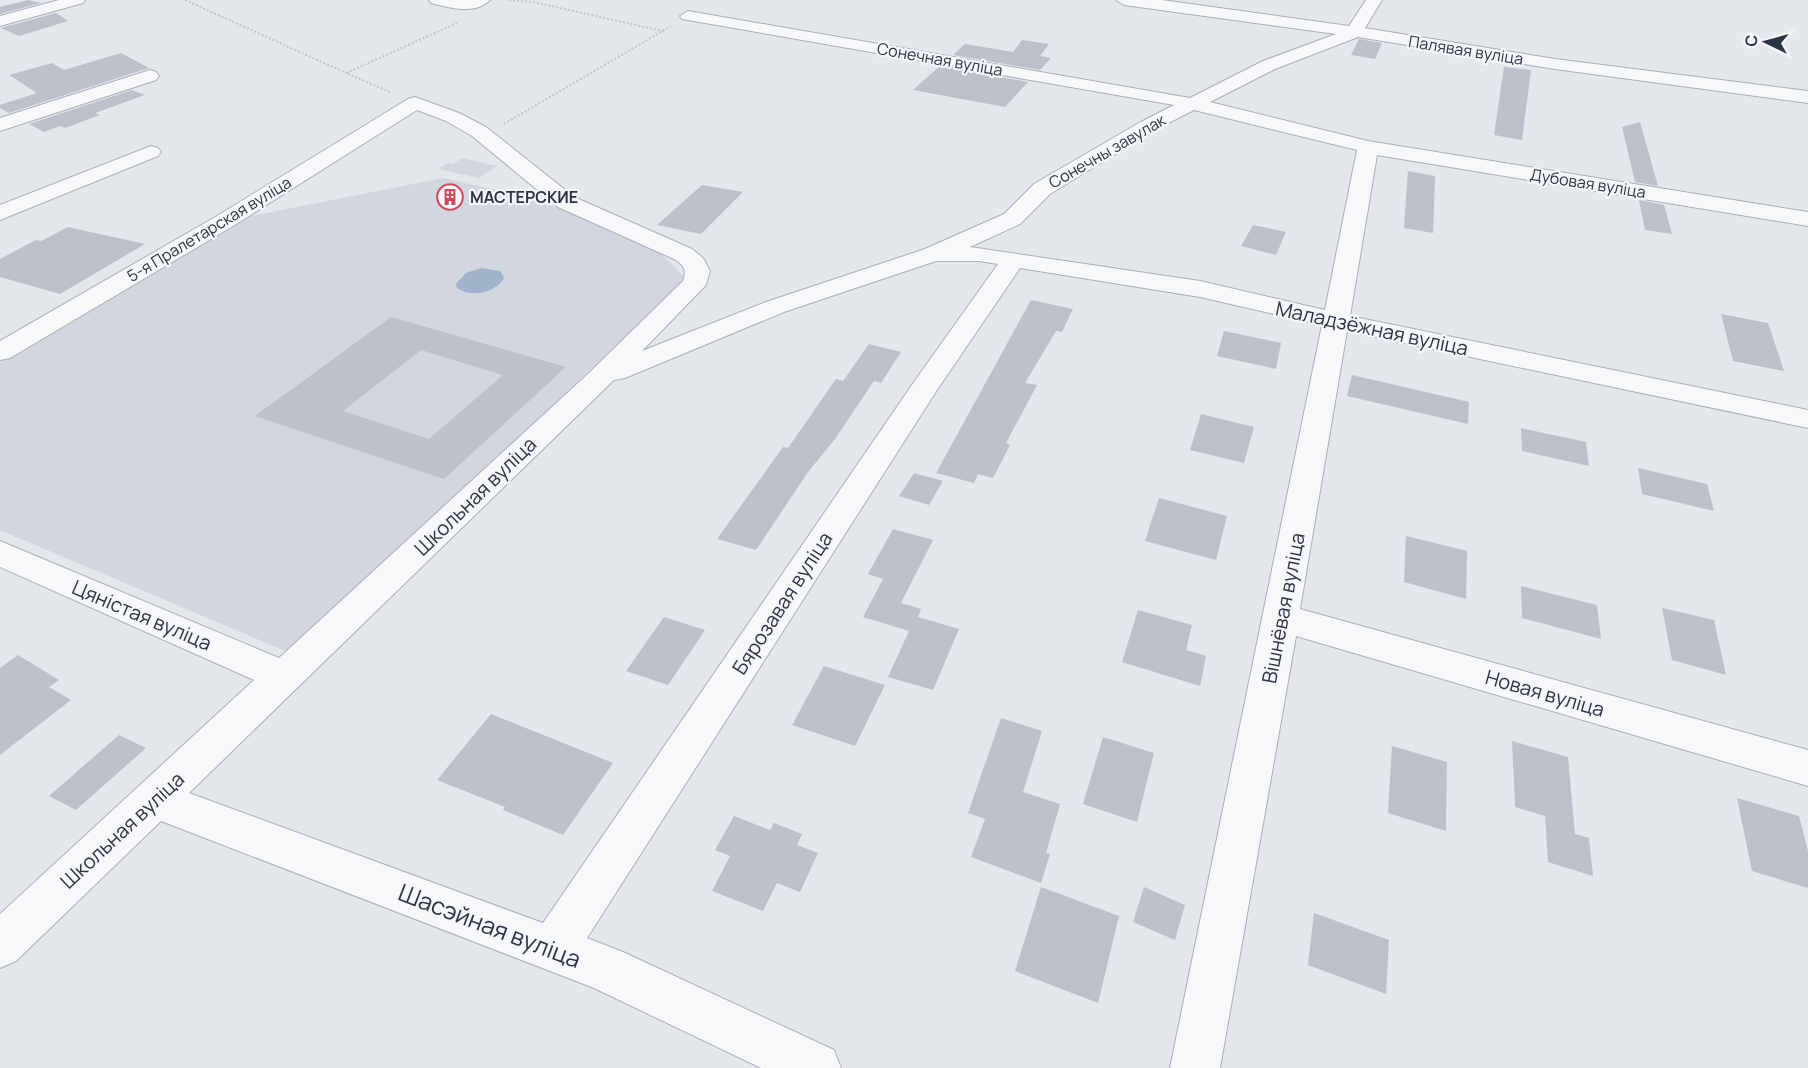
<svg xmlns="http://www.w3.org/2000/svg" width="1808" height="1068" font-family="Manrope,sans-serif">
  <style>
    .built { fill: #d2d6de }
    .water { fill: #9fb4cc }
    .building { fill: #bbc0ca; fill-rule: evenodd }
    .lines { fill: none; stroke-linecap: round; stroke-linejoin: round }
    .minor-casing { stroke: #a9aeb7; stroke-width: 2 }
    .path { stroke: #c2c5cb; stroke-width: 2; stroke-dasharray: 2 2; stroke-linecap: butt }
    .minor { fill: #f7f8fa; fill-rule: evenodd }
    .labels { text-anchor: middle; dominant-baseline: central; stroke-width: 4.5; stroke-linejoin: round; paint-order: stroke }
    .far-street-label { font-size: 16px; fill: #2b3445; stroke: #f4f6f9 }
    .far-poi-label { font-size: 16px; font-weight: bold; fill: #2b3445; stroke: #f4f6f9; text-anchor: start }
    .street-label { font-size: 20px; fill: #2b3445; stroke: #f4f6f9 }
    .near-street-label { font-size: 24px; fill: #2b3445; stroke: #f4f6f9 }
  </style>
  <rect width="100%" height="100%" fill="#e4e7ec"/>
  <path class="built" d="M462 158 497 166 479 178 438 169 447 163 453 164Z
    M443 178 537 199 658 250 686 279 290 653 0 530V358L241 218Z"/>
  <path class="water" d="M481 268 500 271 504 278C496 293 470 298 457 288L456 284 466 273Z"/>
  <path class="building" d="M28 0 41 3 0 14V7Z
    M56 13 68 21 19 36 1 28Z
    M1359 39 1382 43 1375 59 1351 55Z
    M1022 40 1049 44 1040 56 1051 58 1040 70 953 55 965 44 1013 52Z
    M121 53 149 68 9 113 0 108V105L37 93 9 75 52 63 64 70Z
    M940 66 1028 82 1005 107 913 90Z
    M1504 67 1531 70 1522 140 1494 135Z
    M132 90 145 95 95 113 100 115 65 128 60 126 44 132 29 124Z
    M1640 122 1658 186 1635 182 1622 127Z
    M1408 171 1435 176 1433 233 1404 228Z
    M702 185 743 192 701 234 657 225Z
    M1639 200 1664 205 1672 234 1645 230Z
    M1253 225 1286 232 1276 255 1241 246Z
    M68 227 145 244 60 294 0 277V259L36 240 41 241Z
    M1031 300 1073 309 1062 332 1056 331 1025 383 1037 385 1006 443 1010 445 993 478 978 474 974 483 936 473Z
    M1721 314 1768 323 1784 371 1733 361Z
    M391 317 566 367 444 479 255 416ZM421 350 503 375 429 439 343 411Z
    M1224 331 1281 343 1276 369 1217 356Z
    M869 344 901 352 881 383 874 381 835 439 808 472 756 550 717 539 783 447 788 448 836 379 843 381Z
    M1352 375 1469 402 1468 424 1347 396Z
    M1201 414 1254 427 1244 463 1190 450Z
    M1521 428 1586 442 1589 466 1522 451Z
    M1638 468 1707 484 1714 511 1642 494Z
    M914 473 943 481 929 505 899 496Z
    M1159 498 1227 516 1216 560 1145 541Z
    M893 529 933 540 901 603 921 609 918 617 959 629 933 690 888 677 909 631 863 617 883 579 868 574Z
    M1406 536 1467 551 1466 599 1404 582Z
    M1521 586 1597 605 1601 639 1522 618Z
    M1662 608 1714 620 1726 675 1672 660Z
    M1138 610 1192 625 1186 650 1206 656 1200 686 1122 662Z
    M664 617 705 630 668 685 626 671Z
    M18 655 59 680 49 687 71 700 0 755V668Z
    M824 666 885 685 855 746 792 725Z
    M491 714 613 763 563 835 503 810 505 807 437 780Z
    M1001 718 1042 731 1023 792 1060 804 1046 853 1050 854 1041 883 971 857 985 819 968 813Z
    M119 735 146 748 76 810 49 796Z
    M1103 737 1154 753 1137 822 1083 804Z
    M1512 741 1568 757 1575 834 1589 838 1593 876 1548 862 1545 816 1515 807Z
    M1392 746 1447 762 1446 831 1388 813Z
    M1737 798 1799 816 1808 851V888L1752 871Z
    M734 816 770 830 774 823 802 834 797 845 818 853 800 892 777 883 763 911 712 891 730 856 715 850Z
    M1041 887 1119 916 1098 1003 1015 971Z
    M1144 887 1185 905 1175 940 1133 922Z
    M1314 913 1389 940 1386 994 1308 965Z"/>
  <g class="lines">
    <g class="minor-casing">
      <path id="minor" d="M59 0H85L83 3 0 26V16Z
        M429 0H490C476 15 449 8 431 3Z
        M1116 0H1162L1349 26 1366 0H1382L1365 28 1555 59 1808 91V103L1555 69 1358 37 1275 69 1210 102 1368 141 1808 212V226L1377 155 1350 316 1808 410V428L1347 331 1300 609 1808 750V786L1296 636 1220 1068H1170L1322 325 1200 297 1020 268 937 390 587 938 623 952 834 1050 841 1068H761L594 988 161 821 16 961 0 968V914L254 680 0 567V541L279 658 590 372 683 281C687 270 684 265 674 259L558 207 472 136 446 121 417 110 233 226 10 358 0 360V341L217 216 408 99 415 97 459 113 486 127 574 197 692 249 703 258 710 271 706 285 642 351 766 302 925 249 1004 214 1034 184 1139 123 1174 105 682 19 680 16 688 11 1190 98 1263 61 1336 34 1124 5ZM1194 110 1357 150 1325 310 1200 281 970 247 1020 224 1050 194 1153 131ZM936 261H979L998 264 914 382 543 923 189 793 614 380 625 378 784 312Z
        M150 70 156 72 159 76 156 80 0 131V118Z
        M151 146 158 148 161 152 158 156 0 220V205Z"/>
    </g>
    <path class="path" d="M185 0 346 73
      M509 0 533 2 663 31
      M390 92 346 73 457 23
      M504 124 671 26"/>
    <use href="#minor" class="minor"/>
  </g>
  <defs>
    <g id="building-ring" transform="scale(1.35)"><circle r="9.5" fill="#f4f6f9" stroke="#d1495b" stroke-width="1.5"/><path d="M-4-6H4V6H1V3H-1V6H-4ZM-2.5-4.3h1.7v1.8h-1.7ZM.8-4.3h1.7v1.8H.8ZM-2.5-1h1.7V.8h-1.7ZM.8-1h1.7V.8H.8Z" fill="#d1495b"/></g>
  </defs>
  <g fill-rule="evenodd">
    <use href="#building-ring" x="450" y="197"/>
  </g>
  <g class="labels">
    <g class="far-street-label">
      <text transform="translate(1466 50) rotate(9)">Палявая вуліца</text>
      <text transform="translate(940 59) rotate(10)">Сонечная вуліца</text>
      <text transform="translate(1107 151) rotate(-30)">Сонечны завулак</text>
      <text transform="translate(1588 183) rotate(9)">Дубовая вуліца</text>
      <text transform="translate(209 229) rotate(-31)">5-я Пралетарская вуліца</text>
    </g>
    <g class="far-poi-label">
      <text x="470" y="197">МАСТЕРСКИЕ</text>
    </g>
    <g class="street-label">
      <text transform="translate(1372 328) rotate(12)">Маладзёжная вуліца</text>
      <text transform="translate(475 496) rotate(-44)">Школьная вуліца</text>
      <text transform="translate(782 603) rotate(-57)">Бярозавая вуліца</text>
      <text transform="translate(1283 608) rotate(-79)">Вішнёвая вуліца</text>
      <text transform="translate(142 615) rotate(23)">Цяністая вуліца</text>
      <text transform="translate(1545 693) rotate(16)">Новая вуліца</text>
      <text transform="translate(122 830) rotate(-43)">Школьная вуліца</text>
    </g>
    <g class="near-street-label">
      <text transform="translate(490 925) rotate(21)">Шасэйная вуліца</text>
    </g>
  </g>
  <g transform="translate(1766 42) rotate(275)" stroke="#f4f6f9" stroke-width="4.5" paint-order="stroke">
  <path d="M0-4.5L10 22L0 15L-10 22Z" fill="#2b3445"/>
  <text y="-9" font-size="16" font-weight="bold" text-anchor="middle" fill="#2b3445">С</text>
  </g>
</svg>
